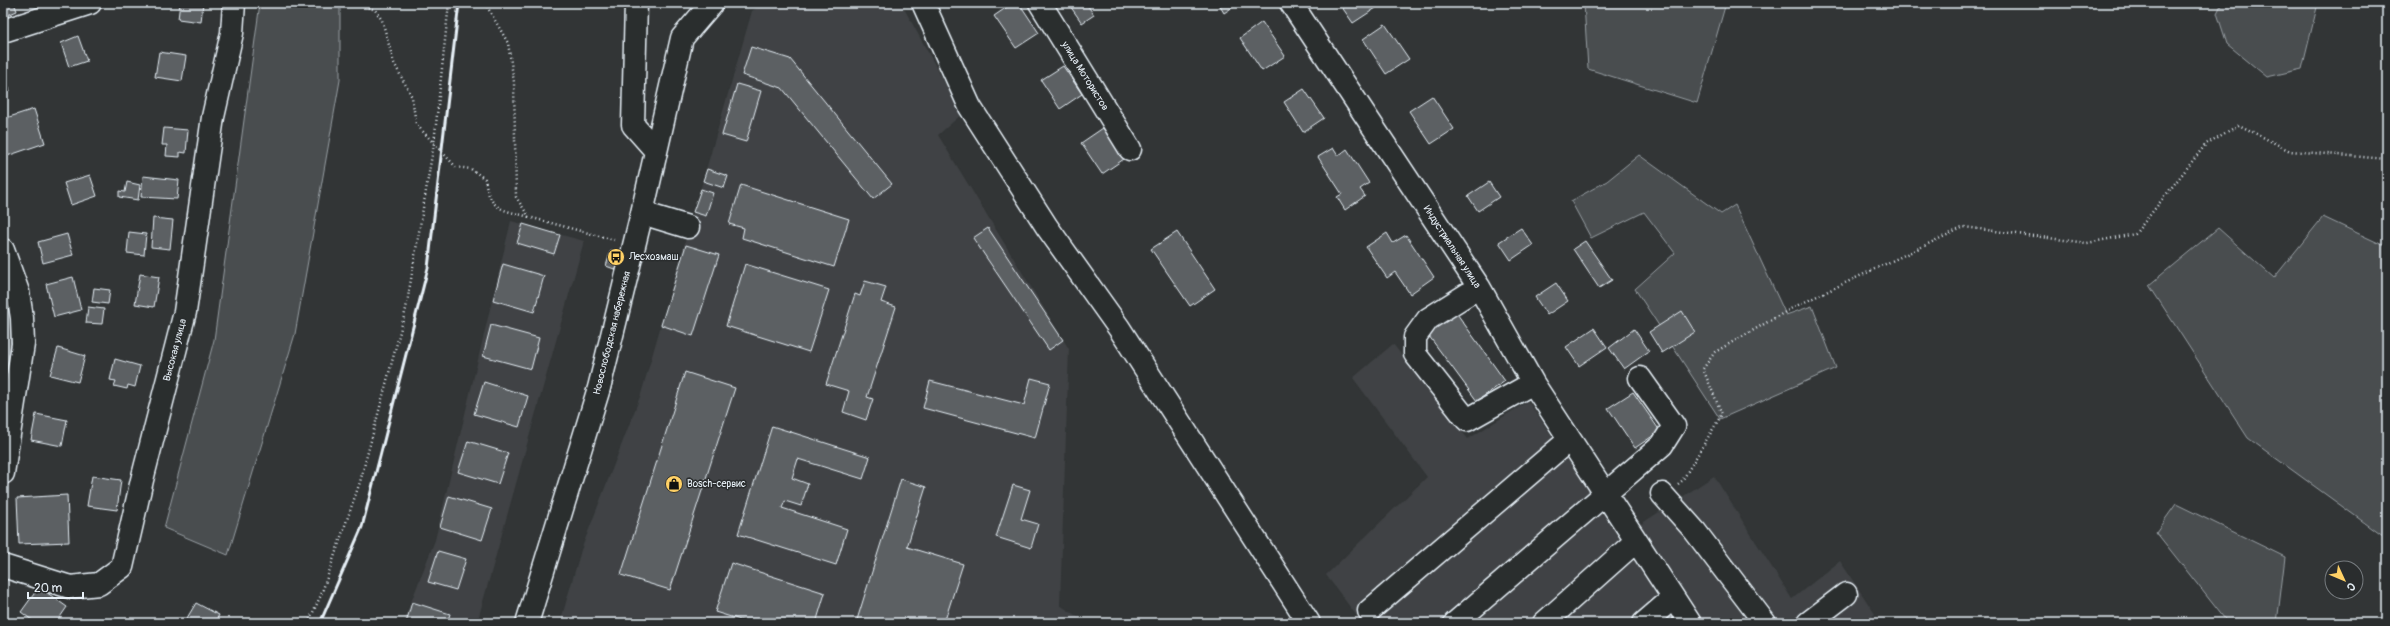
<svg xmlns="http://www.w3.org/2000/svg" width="2390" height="626" font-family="Pangolin,sans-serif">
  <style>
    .built { fill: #3f4244 }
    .green { fill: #494d4f; stroke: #989fa4 }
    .building { fill: #5c6063; stroke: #e8f1f8 }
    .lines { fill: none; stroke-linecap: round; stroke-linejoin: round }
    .minor-casing { stroke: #e8f1f8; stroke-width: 25 }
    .path { stroke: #e8f1f8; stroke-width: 2.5; stroke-dasharray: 1 3; stroke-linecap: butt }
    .minor { stroke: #2a2d2e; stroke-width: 22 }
    .rail { stroke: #e8f1f8; stroke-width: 3 }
    .labels { text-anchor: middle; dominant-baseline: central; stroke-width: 3; stroke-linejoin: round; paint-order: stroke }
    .street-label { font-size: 10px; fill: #e8f1f8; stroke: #2a2d2e }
    .poi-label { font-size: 10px; fill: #e8f1f8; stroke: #2a2d2e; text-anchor: start }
  </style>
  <rect width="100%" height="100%" fill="#323536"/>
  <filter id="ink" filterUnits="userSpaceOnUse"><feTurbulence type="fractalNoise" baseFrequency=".025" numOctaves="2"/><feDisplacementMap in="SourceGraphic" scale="8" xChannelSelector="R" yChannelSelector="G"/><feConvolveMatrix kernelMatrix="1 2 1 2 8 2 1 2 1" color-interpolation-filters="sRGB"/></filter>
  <g filter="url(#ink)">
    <path class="built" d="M763 3H901L962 114 938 135 1069 349 1060 605 1087 623H560L581 550 641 394 752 11Z
      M511 221 584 241 477 623H403L435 540Z
      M1393 344 1468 439 1528 401 1621 537 1714 476 1792 599 1840 561 1875 614 1865 623H1362L1326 575 1427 477 1353 378Z"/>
    <path class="green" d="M260 3H340V80L295 334 228 555 164 528 214 340Z
      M1584 3H1726L1697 103 1588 69Z
      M2222 3H2318L2302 69 2267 77 2227 44 2217 13Z
      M1639 155 1721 214 1735 205 1786 315 1812 306 1836 368 1720 419 1635 289 1675 253 1644 212 1591 238 1571 201 1607 181Z
      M2323 217 2387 247V539L2248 438 2149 285 2218 228 2274 278Z
      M3 274C18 315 9 356 3 398Z
      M2176 504 2285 557 2277 623H2228L2156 532Z"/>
    <path class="building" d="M3 3H14L17 11 3 17Z
      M180 3H203L201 22 178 19Z
      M1013 3H1019L1039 33 1016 48 994 16Z
      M1068 3H1086L1094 15 1082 23Z
      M1218 3H1239L1224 13Z
      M1339 3H1372L1376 8 1353 23Z
      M1262 22 1285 56 1262 71 1240 38Z
      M1385 24 1409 59 1386 74 1363 39Z
      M78 36 87 61 69 67 61 43Z
      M751 47 790 59 892 184 873 199 782 88 742 75Z
      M159 52 186 56 182 81 155 77Z
      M1063 66 1082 94 1060 109 1041 80Z
      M4 71 10 91 3 93V72Z
      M737 84 761 91 746 142 722 135Z
      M1304 89 1324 118 1303 132 1284 102Z
      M1432 96 1454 129 1431 144 1409 111Z
      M34 109 45 143 7 156 3 143V119Z
      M164 128 188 130 186 153 180 152V157L166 156 167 145H162Z
      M1103 128 1124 159 1102 174 1081 143Z
      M1333 148 1338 156 1347 149 1369 183 1360 189 1365 196 1345 210 1337 197 1342 194 1318 157Z
      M707 169 728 176 724 188 703 181Z
      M90 175 97 196 71 205 64 183Z
      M143 176 179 180 177 199 141 197Z
      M127 182 140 185 138 200 119 197V191L125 192Z
      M1489 182 1499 197 1478 211 1468 196Z
      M741 185 849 219 834 267 742 238 744 228 729 224Z
      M701 189 713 193 706 216 693 212Z
      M153 218 173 220 170 249 151 247Z
      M523 224 560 235 554 254 517 243Z
      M988 228 1063 340 1049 350 973 238Z
      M1521 228 1533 245 1511 260 1499 242Z
      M129 232 146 234 144 255 127 253Z
      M1177 232 1215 289 1190 306 1151 249Z
      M1387 233 1393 243 1406 235 1434 277 1410 294 1395 272 1387 278 1366 247Z
      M67 234 73 255 43 263 38 242Z
      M1585 241 1612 280 1599 288 1573 249Z
      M686 245 719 255 693 336 661 325Z
      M611 250 622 253 617 270 606 266Z
      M503 264 544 276 534 312 493 300Z
      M745 264 829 290 809 352 726 326Z
      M140 274 159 277 154 307 135 304Z
      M73 277 81 310 54 317 46 284Z
      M865 281 886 287 881 302 896 307 867 397 873 399 866 420 843 412 849 391 826 384 855 294 860 296Z
      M1556 283 1568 301 1547 315 1535 297Z
      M94 288 110 290 108 304 92 302Z
      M88 307 104 309 102 324 86 323Z
      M1455 311 1505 381 1477 401 1426 332Z
      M1682 311 1695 332 1662 353 1649 332Z
      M491 325 539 338 531 369 483 356Z
      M1594 328 1607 347 1579 366 1566 347Z
      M1634 329 1649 351 1624 369 1609 348Z
      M58 348 85 356 78 382 50 375Z
      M115 359 140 366 135 387 128 385 127 389 114 386 116 381 110 380Z
      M685 372 735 388 670 590 621 575Z
      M1031 378 1050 383 1035 438 923 408 930 381 1024 405Z
      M484 382 528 396 519 427 474 414Z
      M1633 392 1660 431 1635 448 1608 408Z
      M36 414 67 420 62 446 31 440Z
      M772 426 870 457 863 479 798 459 792 478 808 484 801 506 785 501 782 508 847 529 836 565 738 534Z
      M468 441 508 453 498 484 458 472Z
      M92 476 121 480 117 510 87 506Z
      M901 479 926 487 907 547 963 564 944 623H856Z
      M1013 485 1030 490 1021 519 1038 524 1031 548 996 537Z
      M67 495 69 542 19 544 17 498Z
      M449 496 492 509 482 540 440 527Z
      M438 551 466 559 456 590 428 582Z
      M731 563 825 593 816 623H750L715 612Z
      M39 587 67 607 56 623H36L21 612Z
      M412 602 450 614 447 623H406Z
      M196 603 219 615 215 623H184Z"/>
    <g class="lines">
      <g class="minor-casing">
        <path id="minor" d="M636 3 633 125 656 151
          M923 3 970 107 1047 227 1119 328 1309 623
          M1040 3 1130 149
          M1291 3 1479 287 1533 383 1690 623
          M3 31 90 3
          M642 213 688 227
          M3 250 18 292 22 318 23 344 3 473
          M1479 287 1428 319 1415 337V354L1467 420 1533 383
          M1662 494 1695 531 1765 623
          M3 566 70 587 99 584 122 567 142 480 185 312 213 117 232 33 234 3
          M1369 611 1569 440
          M527 623 599 388 642 213 682 38 712 3
          M1455 623 1662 445 1674 426 1640 378
          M1544 623 1635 542
          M1644 623 1673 598
          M1808 623 1846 594"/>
      </g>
      <path class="path" d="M357 3 375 10 382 20 394 63 412 97 416 124 456 167 471 169 485 179C490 211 501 209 529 217
        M485 3 508 43 514 82 516 197 529 217 614 240
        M1678 484 1682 481 1722 414 1703 369 1715 352 1794 307 1964 227 2087 243 2135 234 2206 144 2239 125 2290 151 2387 159
        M308 623 321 595 360 482 406 309 434 143 449 3"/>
      <use href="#minor" class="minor"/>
      <path class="rail" d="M320 623 362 527 428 268 459 3"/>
    </g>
  </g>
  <defs>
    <g id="bus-disc" transform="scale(0.9)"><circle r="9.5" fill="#ffd166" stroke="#2a2d2e"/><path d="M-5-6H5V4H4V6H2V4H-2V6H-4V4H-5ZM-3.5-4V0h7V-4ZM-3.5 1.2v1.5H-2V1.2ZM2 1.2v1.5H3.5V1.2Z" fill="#111"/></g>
    <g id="shop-disc" transform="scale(0.9)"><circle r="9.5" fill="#ffd166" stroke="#2a2d2e"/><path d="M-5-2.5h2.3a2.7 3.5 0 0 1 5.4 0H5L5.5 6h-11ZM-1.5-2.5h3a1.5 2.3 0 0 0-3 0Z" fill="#111"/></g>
  </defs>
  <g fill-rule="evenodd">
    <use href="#bus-disc" x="616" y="257"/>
    <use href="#shop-disc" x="674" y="484"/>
  </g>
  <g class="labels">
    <g class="street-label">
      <text transform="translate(1085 76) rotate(58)">улица Мотористов</text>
      <text transform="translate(1452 247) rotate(57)">Индустриальная улица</text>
      <text transform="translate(612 333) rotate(-76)">Новослободская набережная</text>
      <text transform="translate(175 350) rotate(-75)">Высокая улица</text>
    </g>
    <g class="poi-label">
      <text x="629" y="257">Лесхозмаш</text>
      <text x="687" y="484">Bosch-сервис</text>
    </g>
  </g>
  <rect width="2390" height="626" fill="none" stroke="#2a2d2e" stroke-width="16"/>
  <rect x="8" y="8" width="2374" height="610" fill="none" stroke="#e8f1f8" stroke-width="1.5" filter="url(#ink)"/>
  <g transform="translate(2344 580) rotate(134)"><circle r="19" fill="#2a2d2e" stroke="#767b7f"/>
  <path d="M0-3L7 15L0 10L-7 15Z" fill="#ffd166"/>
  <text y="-6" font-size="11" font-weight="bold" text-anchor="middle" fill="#e8f1f8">С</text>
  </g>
  <path d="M28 592v6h55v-6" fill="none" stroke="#e8f1f8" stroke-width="2"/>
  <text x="34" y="592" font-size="12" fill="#e8f1f8" stroke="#2a2d2e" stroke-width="3" paint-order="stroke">20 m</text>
</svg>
